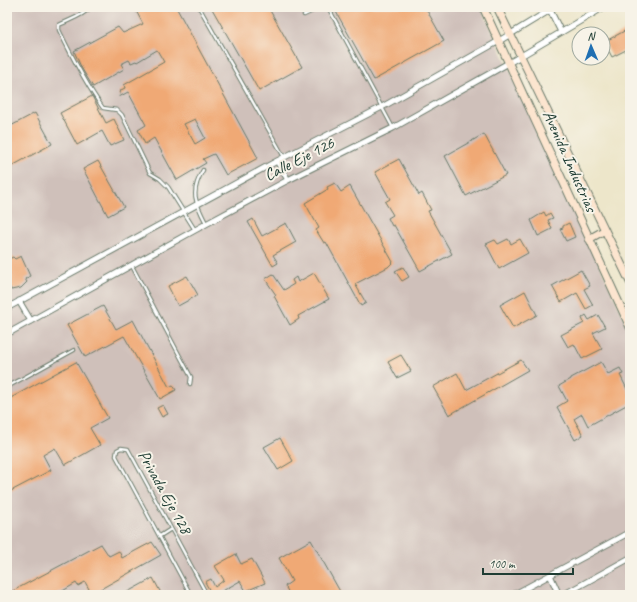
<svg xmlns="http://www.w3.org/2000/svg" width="637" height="602" font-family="Caveat,sans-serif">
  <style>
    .industrial { fill: #cfc0ba }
    .building { fill: #f0a975; fill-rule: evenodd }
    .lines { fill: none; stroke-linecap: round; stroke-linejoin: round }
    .service-casing { stroke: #677868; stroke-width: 4.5 }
    .minor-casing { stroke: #677868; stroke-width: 7 }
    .secondary-casing { stroke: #677868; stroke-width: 9 }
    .service { stroke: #fff; stroke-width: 2.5 }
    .minor { stroke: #fff; stroke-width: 5 }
    .secondary { stroke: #fce5cf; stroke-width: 7 }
    .labels { text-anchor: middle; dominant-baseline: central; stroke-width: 4; stroke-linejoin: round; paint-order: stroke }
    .street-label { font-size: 17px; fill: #1f3d34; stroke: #f7f3e8 }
  </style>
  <rect width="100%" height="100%" fill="#f7f3e8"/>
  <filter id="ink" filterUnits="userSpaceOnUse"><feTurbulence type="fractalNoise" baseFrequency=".025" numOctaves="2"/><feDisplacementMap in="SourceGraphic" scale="8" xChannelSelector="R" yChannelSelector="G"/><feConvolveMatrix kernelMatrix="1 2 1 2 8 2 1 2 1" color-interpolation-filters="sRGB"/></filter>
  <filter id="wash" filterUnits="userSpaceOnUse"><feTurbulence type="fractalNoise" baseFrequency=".012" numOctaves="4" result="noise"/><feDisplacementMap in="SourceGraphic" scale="16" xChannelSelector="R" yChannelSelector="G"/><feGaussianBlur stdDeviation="0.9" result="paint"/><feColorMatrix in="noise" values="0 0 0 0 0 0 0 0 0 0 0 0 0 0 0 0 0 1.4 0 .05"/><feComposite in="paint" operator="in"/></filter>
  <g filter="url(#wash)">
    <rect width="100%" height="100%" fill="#ede6ca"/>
    <path class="industrial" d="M7 7H481L630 331V595H7Z"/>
    <g id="blocks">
      <path class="building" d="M134 7H176L258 158 226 175 214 154 203 159 206 163 177 180 154 138 145 144 138 130 146 125 128 92 119 97 121 90 125 88 124 85 164 62 157 50 137 62 136 61 131 63 129 60 121 64 124 69 93 87 82 69 74 51 118 27 123 33 143 24ZM195 119 205 138 195 144 184 124Z
        M211 7H268L302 67 259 91Z
        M341 7H425L444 41 374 80 335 10Z
        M630 28V48L612 57 604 42Z
        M92 96 106 123 114 119 124 140 110 146 102 131 77 145 60 113Z
        M35 113 52 144 12 166 10 163 7 165V128Z
        M484 134 506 175 466 196 445 156Z
        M399 159 419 195 422 193 431 210 428 211 452 254 420 271 394 225 392 226 388 218 393 215 385 202 390 199 375 172Z
        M98 161 124 207 108 216 83 169Z
        M335 183 341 192 350 186 393 262 388 267 355 284 366 303 361 306 326 242 324 243 316 230 319 228 305 203 328 189 327 187Z
        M544 212 546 216 550 213 553 218 548 220 552 229 538 236 531 220Z
        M253 219 262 236 286 223 296 242 273 255 278 263 273 266 248 222Z
        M569 223 575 237 566 241 560 229 563 228V226Z
        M508 239 511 244 520 239 528 253 499 269 486 244 495 240 498 244Z
        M21 256 30 276 25 279 27 282 21 288 11 290 7 281V260L13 257 15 259Z
        M403 267 409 277 402 281 395 271Z
        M581 270 590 286 584 289 593 305 586 309 577 293 561 302 552 286Z
        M314 273 329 299 298 316 299 319 290 325 274 296 276 295 265 279 273 274 284 290 294 284 292 280 296 277 298 282Z
        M187 276 198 295 178 306 168 286Z
        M525 291 537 315 513 328 500 305Z
        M103 306 116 329 133 320 169 387 173 385 176 390 160 399 124 336 85 357 67 325Z
        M586 315 589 320 598 315 605 327 593 333 602 349 582 359 574 344 568 347 561 335 584 323 582 318Z
        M401 355 411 371 397 378 388 362Z
        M521 360 528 370 449 415 433 387 457 373 466 390Z
        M76 362 108 418 90 428 100 445 65 465 55 448 43 455 51 470 7 493V400Z
        M601 362 608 374 620 368 623 374 620 375 630 395V403L588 426 582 414 574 419 583 435 575 440 557 407 567 401 559 386 571 379V378Z
        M163 405 168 414 162 417 157 408Z
        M280 438 293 461 278 470 264 447Z
        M311 540 342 595H290L285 586 292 581 279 558Z
        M152 542 161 555 90 595 87 591 89 589 85 582 78 586 76 583 56 595H7V594L101 544 109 556 119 551 122 558Z
        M236 554 241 564 252 559 265 583 246 591 240 581 219 593 220 595H212L205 582 211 579 215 587 224 580 215 566Z
        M153 578 162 595H122Z"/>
    </g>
  </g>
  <g filter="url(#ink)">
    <use href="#blocks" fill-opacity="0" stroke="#677868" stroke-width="1"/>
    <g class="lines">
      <g class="service-casing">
        <path id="service" d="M91 7C83 16 69 20 59 25V30C72 57 85 83 103 108L117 110 122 115 150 173 160 179 168 187 195 230
          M199 7 284 157
          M328 7 393 128
          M304 15 321 7
          M203 170C190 192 195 202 206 223
          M132 266 191 377 190 384
          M7 387 74 350
          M160 536 171 529
          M191 595 116 456 117 450 121 448 128 449 207 595"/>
      </g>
      <g class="minor-casing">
        <path id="minor" d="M550 10 561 32
          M277 161 288 180
          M19 301 31 321
          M7 308 277 161 382 107 499 41 555 7
          M7 334 206 224 288 180 393 128 521 56 604 7
          M550 575 559 595
          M513 595 630 532
          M563 595 630 558"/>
      </g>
      <g class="secondary-casing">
        <path id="secondary" d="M483 7 630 327
          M497 7 630 282
          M589 239 605 230"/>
      </g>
      <use href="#service" class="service"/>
      <use href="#minor" class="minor"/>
      <use href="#secondary" class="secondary"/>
    </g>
  </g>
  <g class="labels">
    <g class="street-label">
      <text transform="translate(299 159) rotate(-27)">Calle Eje 126</text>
      <text transform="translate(570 161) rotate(66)">Avenida Industrias</text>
      <text transform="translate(165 492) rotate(61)">Privada Eje 128</text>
    </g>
  </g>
  <rect width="637" height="602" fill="none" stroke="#f7f3e8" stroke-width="24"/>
  <g transform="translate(591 46) rotate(358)"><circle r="19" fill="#f7f3e8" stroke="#a1aaa0"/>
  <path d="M0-3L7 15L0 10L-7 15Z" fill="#1f6fb2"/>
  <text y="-6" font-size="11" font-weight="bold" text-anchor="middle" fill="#1f3d34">N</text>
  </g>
  <path d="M483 568v6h90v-6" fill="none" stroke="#1f3d34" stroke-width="2"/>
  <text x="489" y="568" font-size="12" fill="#1f3d34" stroke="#f7f3e8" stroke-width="3" paint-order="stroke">100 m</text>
</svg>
